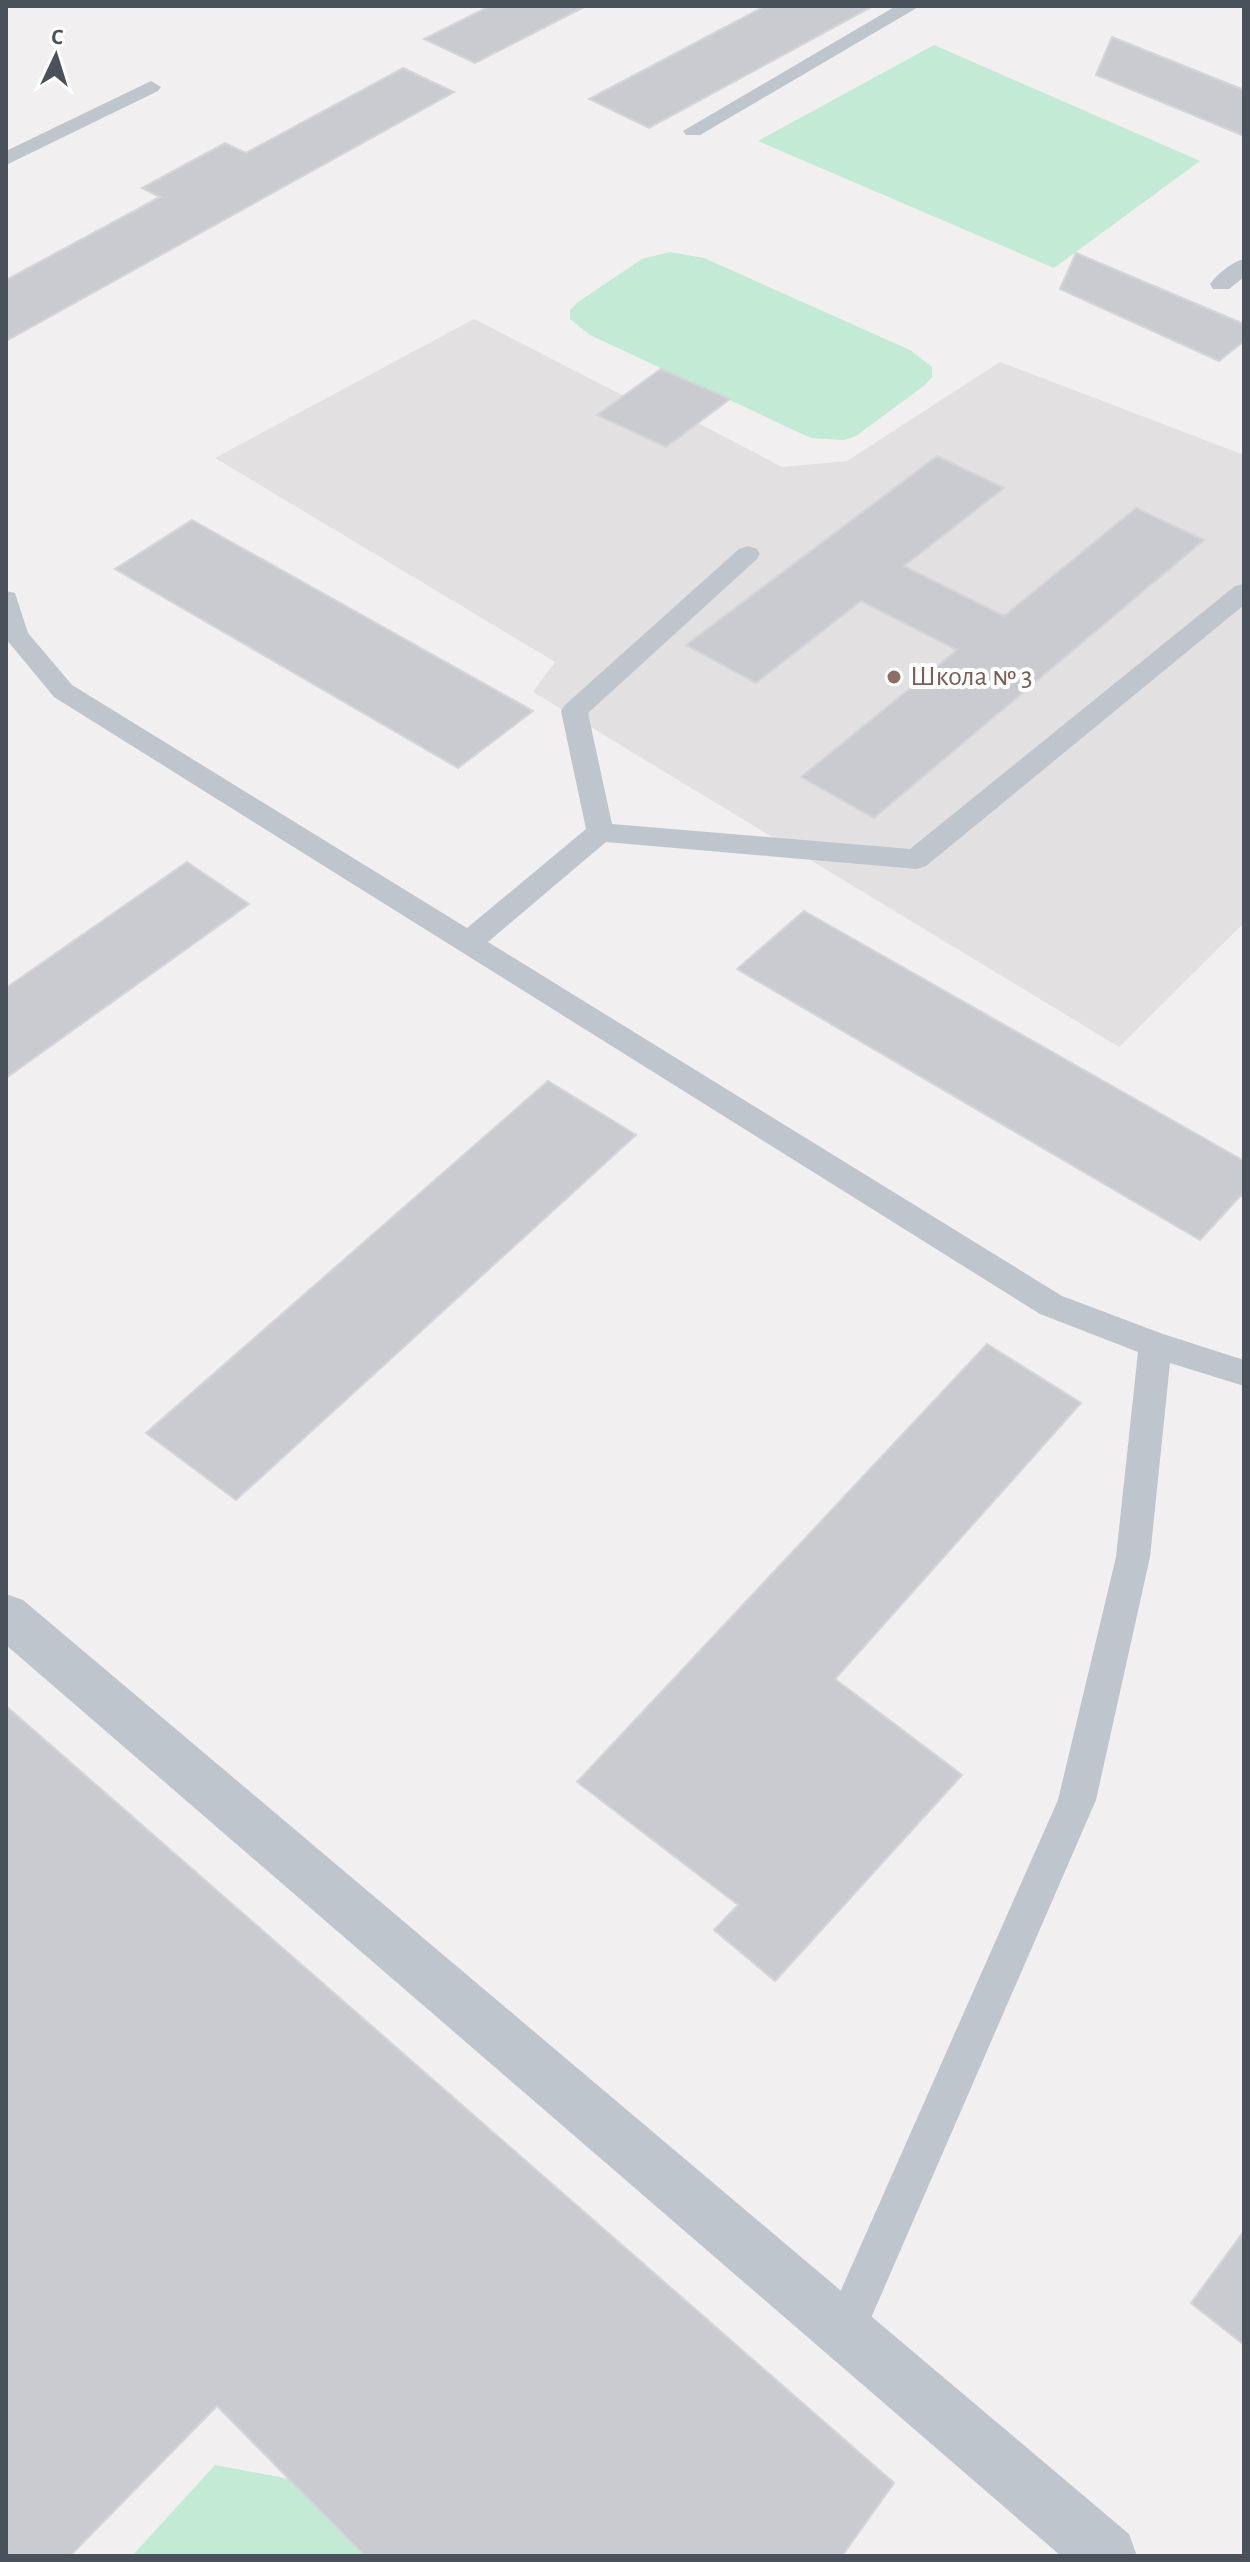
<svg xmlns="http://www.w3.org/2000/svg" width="1250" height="2562" font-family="'Alegreya Sans',sans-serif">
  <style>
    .education { fill: #e2e0e0 }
    .green { fill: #c2ead4 }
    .building { fill: #c9cbd1; stroke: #d3d5d9; stroke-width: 2 }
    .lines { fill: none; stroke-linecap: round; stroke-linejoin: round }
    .lane { fill: #bfc5cc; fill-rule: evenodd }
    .street { fill: #bfc5cc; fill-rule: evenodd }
    .education-dot { fill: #8d6e63; stroke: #fff; stroke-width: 3 }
    .labels { text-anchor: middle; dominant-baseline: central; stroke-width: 8; stroke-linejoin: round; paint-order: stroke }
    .education-label { font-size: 28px; fill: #785e54; stroke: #fff; text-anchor: start }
  </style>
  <rect width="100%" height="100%" fill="#f1efef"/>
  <path class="education" d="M474 319 624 396 598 414 698 423 782 467 847 461 1000 362 1244 455V923L1119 1047 533 692 555 662 215 458Z"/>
  <path class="green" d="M934 45 1200 161 1054 268 758 141Z
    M670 252 704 258 910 350 932 367V377L925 385 856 436 844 440 811 438 590 335 570 319V310L578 302 642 259Z
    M215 2465 364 2493 423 2556H132Z"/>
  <path class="building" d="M490 6H586L475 63 424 39Z
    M765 6H873L649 128 589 99Z
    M1112 37 1244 90V136L1096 75Z
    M403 68 454 92 6 341V280L160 197 142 188 225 143 246 153Z
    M1076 253 1244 324V341L1219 361 1060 289Z
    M661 369 730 399 666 447 597 415Z
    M937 456 1004 488 904 566 1004 616 1136 508 1204 540 874 818 801 777 957 650 861 601 756 683 686 645Z
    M192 520 533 711 458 768 115 569Z
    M187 862 249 904 6 1078V988Z
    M804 911 1244 1161V1192L1200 1240 737 969Z
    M548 1081 636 1135 236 1500 146 1433Z
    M987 1344 1081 1403 835 1679 962 1775 775 1981 714 1930 738 1905 577 1782Z
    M6 1706 894 2483 842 2556H365L217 2406 70 2556H6Z
    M1244 2231V2345L1191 2303Z"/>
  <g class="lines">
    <path class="lane" d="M896 6H920L700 135H686L683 131Z
      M151 81 161 87 158 91 6 165V151Z
      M1244 259V277L1229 289H1213L1210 284C1217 274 1232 262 1244 259Z
      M748 546 757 549 760 554 757 559 588 713 612 824 910 849 1235 586 1244 584V605L926 866 916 869 606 842 488 942 1062 1296 1163 1334 1244 1360V1386L1170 1363 1150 1557 1096 1800 858 2348 843 2354 828 2348 822 2333 1058 1800 1116 1557 1138 1352 1040 1314 54 697 6 639V591L15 593 28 633 72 685 467 928 586 829 561 711 565 705 739 549Z"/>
    <path class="street" d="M6 1594 23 1600 1129 2534 1137 2556H1061L6 1645Z"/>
  </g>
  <circle class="education-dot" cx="894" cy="677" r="8"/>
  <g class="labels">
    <g class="education-label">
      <text x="910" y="677">Школа № 3</text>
    </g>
  </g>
  <rect width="1250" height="2562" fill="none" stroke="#49515a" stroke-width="16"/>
  <g transform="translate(56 56) rotate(4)" stroke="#ffffff" stroke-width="6" paint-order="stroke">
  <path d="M0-6L14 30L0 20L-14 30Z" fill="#49515a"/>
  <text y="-12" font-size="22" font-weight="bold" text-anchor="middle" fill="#49515a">С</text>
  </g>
</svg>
